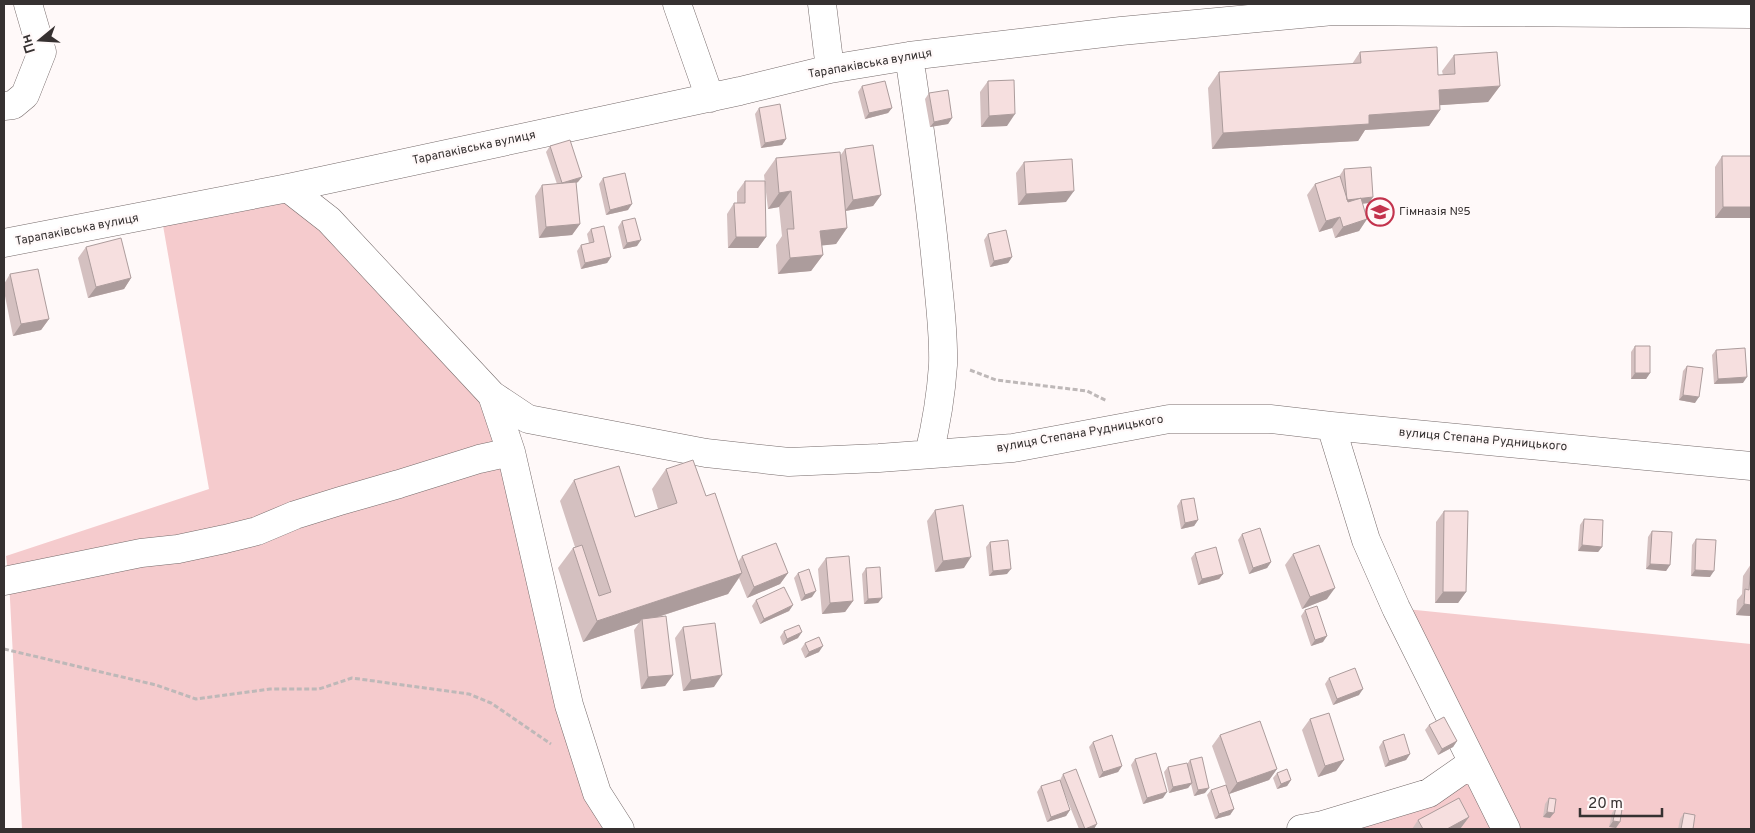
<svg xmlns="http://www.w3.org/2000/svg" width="1755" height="833" font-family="Overpass,sans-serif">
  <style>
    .green { fill: #f5cbcd }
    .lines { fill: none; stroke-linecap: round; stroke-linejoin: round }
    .minor-casing { stroke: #766b6b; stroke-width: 29 }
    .path { stroke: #beb8b8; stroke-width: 3; stroke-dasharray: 5 2.5; stroke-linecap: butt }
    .minor { stroke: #fff; stroke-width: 28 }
    .wall { fill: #d4c0c0 }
    .shaded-wall { fill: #ac9c9c }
    .building { fill: #f6dfdf; stroke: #ac9c9c }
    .labels { text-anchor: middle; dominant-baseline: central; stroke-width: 4.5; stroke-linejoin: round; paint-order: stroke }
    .street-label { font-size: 12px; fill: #363131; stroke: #fff9f9 }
    .poi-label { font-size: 12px; fill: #363131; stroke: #fff9f9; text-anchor: start }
  </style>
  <rect width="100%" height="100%" fill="#fff9f9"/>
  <path class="green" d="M288 188 492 395 536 566 620 829H22L9 580 6 556 209 489 161 214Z
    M1396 608 1751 644V829H1301L1472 763Z"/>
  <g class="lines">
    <g class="minor-casing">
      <path id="minor" d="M677 4 710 98
        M822 4 830 69
        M909 56C920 128 930 201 937 274 940 304 944 335 943 365 941 395 936 425 929 454
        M4 106 13 105 25 95 42 52 28 4
        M288 188 329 220 492 395 528 419 706 453 789 462 879 458 1013 448 1169 419H1270L1331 426 1751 466
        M4 243 288 188 740 91 830 69 909 56 1121 31 1333 11 1751 14
        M492 395 511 452 569 705 597 793 620 829
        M1331 426 1366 540 1396 608 1506 829
        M4 581 141 553 178 549 225 539 257 531 295 515 340 501 399 484 479 459 511 452
        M1301 829 1323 825 1429 793 1472 763"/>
    </g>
    <path class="path" d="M970 370 996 380 1087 391 1107 401
      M4 649 156 685 196 699 270 689H319L352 678 469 694 491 703 551 744"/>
    <use href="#minor" class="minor"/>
  </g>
  <path class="wall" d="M1360 52 1438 75H1443L1442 71 1454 55 1500 86 1488 102 1440 105V110L1429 126 1365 130 1358 141 1212 149 1208 88 1219 72 1352 64Z
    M988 81 1007 126 981 127 980 92Z
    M862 86 892 108 888 113 865 119 858 92Z
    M929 93 952 118 948 124 930 127 925 99Z
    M759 108 786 139 782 145 761 148 755 114Z
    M550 146 578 182 576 183 580 224 572 235 539 238 535 196 542 185 557 184 546 152Z
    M845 149 881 195 873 206 846 211 847 228 836 244 822 245 823 255 811 271 778 274 776 245 782 236 779 207 768 209 764 175 776 158 840 156Z
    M1722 156 1751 218H1715V167Z
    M1024 162 1066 202 1018 205 1016 173Z
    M1344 169 1373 197 1369 203 1362 204 1367 219 1359 231 1335 238 1332 228 1319 232 1307 195 1315 184 1340 176V175Z
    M603 178 628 210 606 215 599 184Z
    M745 181 766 237 758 248H728L727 214 734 203H737V192Z
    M622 221 637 246 623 249 618 227Z
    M591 229 611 257 607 263 581 269 577 251 581 245 589 243 587 234Z
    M988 234 1012 257 1008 263 990 267 984 240Z
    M86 247 131 278 124 289 88 298 78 258Z
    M10 274 49 319 41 330 13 336 4 291V284Z
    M1635 346 1650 373 1646 379H1631V352Z
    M1716 350 1743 383 1714 384 1712 355Z
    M1687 366 1695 403 1679 400 1683 371Z
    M666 469 706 496 738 562 742 556 788 573 780 584 747 598 739 578 728 594 658 617 673 675 665 686 641 689 634 630 639 623 583 642 558 568 573 548 575 547 560 501 574 480 635 517 658 509 652 489Z
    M1181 500 1198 520 1194 526 1181 529 1177 506Z
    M935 510 964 568 935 572 927 521Z
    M1444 511 1466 592 1458 603H1435L1436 522Z
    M1584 519 1602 547 1598 552 1578 551 1580 525Z
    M1652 531 1670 565 1666 571 1646 569 1648 537Z
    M1242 534 1271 562 1267 568 1249 574 1238 540Z
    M1696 539 1710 577 1691 576 1692 545Z
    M990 542 1007 574 989 576 986 547Z
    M1195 553 1223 574 1219 579 1198 585 1191 558Z
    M1293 554 1327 599 1302 609 1285 565Z
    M826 558 853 601 845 612 822 614 818 569Z
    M1751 564V616L1736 615 1737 600 1742 594 1743 576Z
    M866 568 882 598 878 603 864 604 862 574Z
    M798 573 812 597 801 601 794 578Z
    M756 600 793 605 789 611 760 624 752 606Z
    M1305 610 1323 642 1311 646 1301 616Z
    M683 627 714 687 683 691 675 638Z
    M784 631 798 638 783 645 780 637Z
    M805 643 819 652 805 658 801 649Z
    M1329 678 1359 695 1333 705 1325 684Z
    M1310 719 1344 760 1336 771 1318 777 1302 730Z
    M1429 725 1457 741 1453 747 1438 755 1425 730Z
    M1220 735 1277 769 1269 780 1229 794 1234 809 1230 815 1215 819 1207 795 1211 790 1226 785 1212 746Z
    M1383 741 1410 754 1406 760 1385 767 1379 747Z
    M1093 742 1122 766 1118 772 1099 778 1089 747Z
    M1135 759 1163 798 1143 804 1131 765Z
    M1190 760 1205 793 1194 796 1191 784 1188 788 1169 793 1164 772 1168 767 1187 764Z
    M1277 773 1291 780 1287 786 1277 789 1273 778Z
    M1063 774 1094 829H1079L1062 787 1070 810 1066 816 1047 822 1037 792 1041 786 1060 780Z
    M1549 798 1550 818 1543 817 1545 804Z
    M1616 807 1620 822 1616 828 1609 827 1612 813Z
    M1684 813 1693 829H1678L1680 819Z
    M1469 817 1460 829H1412L1418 820Z"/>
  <path class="shaded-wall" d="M1500 86 1488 102 1428 106 1439 90Z
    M892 108 888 113 865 119 869 113Z
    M1440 110 1429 126 1365 130 1358 141 1212 149 1223 133 1369 115Z
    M1015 114 1007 126 981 127 989 116Z
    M952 118 948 124 930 127 934 122Z
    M786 139 782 145 761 148 765 143Z
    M582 177 578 182 558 189 562 183Z
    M791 191 779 207 768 209 779 193Z
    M1074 191 1066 202 1018 205 1026 194Z
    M881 195 873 206 845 211 853 200Z
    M1373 197 1369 203 1343 205 1347 200Z
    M632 204 628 210 606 215 610 210Z
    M1723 207H1751V218H1715Z
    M1340 217 1332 228 1319 232 1326 221Z
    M1367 219 1359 231 1335 238 1343 227Z
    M580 224 572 235 539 238 546 227Z
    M847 228 836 244 809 247 820 231Z
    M736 237H766L758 248H728Z
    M641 240 637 246 623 249 627 243Z
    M823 255 811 271 778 274 790 258Z
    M611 257 607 263 581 269 585 263Z
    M1012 257 1008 263 990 267 994 261Z
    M131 278 124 289 88 298 96 287Z
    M49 319 41 330 13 336 21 324Z
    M1635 373H1650L1646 379H1631Z
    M1747 377 1743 383 1714 384 1718 379Z
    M1683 395 1699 397 1695 403 1679 400Z
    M1198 520 1194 526 1181 529 1185 523Z
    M1582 545 1602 547 1598 552 1578 551Z
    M971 557 964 568 935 572 943 561Z
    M1271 562 1267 568 1249 574 1253 568Z
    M1650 564 1670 565 1666 571 1646 569Z
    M1011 569 1007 574 989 576 993 571Z
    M1695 570 1714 571 1710 577 1691 576Z
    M742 573 728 594 642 622V619L639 623 583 642 597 621Z
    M788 573 780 584 747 598 754 587Z
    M1223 574 1219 579 1198 585 1202 579Z
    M1335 588 1327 599 1302 609 1310 597Z
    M816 591 812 597 801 601 805 595Z
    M1443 592H1466L1458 603H1435Z
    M882 598 878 603 864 604 868 599Z
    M853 601 845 612 822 614 830 603Z
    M1744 604 1751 605V616L1736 615Z
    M793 605 789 611 760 624 764 619Z
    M802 632 798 638 783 645 787 639Z
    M1327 636 1323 642 1311 646 1315 640Z
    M823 646 819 652 805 658 809 652Z
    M673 675 665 686 641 689 648 677Z
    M722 675 714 687 683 691 691 680Z
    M1363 689 1359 695 1333 705 1337 699Z
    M1457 741 1453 747 1438 755 1442 749Z
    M1410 754 1406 760 1385 767 1389 761Z
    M1344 760 1336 771 1318 777 1325 766Z
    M1122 766 1118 772 1099 778 1103 772Z
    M1277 769 1269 780 1229 794 1237 783Z
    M1291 780 1287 786 1277 789 1281 784Z
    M1192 783 1188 788 1169 793 1173 787Z
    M1209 788 1205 793 1194 796 1198 790Z
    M1167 792 1163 798 1143 804 1147 798Z
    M1234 809 1230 815 1215 819 1219 814Z
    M1070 810 1066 816 1047 822 1051 817Z
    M1547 812 1554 813 1550 818 1543 817Z
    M1469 817 1460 829H1447Z
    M1613 821 1620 822 1616 828 1609 827Z
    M1097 824 1094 829H1085Z"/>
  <path class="building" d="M1437 47 1438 75 1455 74 1454 55 1497 52 1500 86 1439 90 1440 110 1369 115V124L1223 133 1219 72 1361 63 1360 52Z
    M1014 80 1015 114 989 116 988 81Z
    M885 81 892 108 869 113 862 86Z
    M948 90 952 118 934 122 929 93Z
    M780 104 786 139 765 143 759 108Z
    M570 140 582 177 562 183 550 146Z
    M873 145 881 195 853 200 845 149Z
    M840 152 847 228 820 231 823 255 790 258 787 229H794L791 191 779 193 776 158Z
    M1722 156H1751V207H1723Z
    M1072 159 1074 191 1026 194 1024 162Z
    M1371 167 1373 197 1347 200 1344 169Z
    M625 173 632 204 610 210 603 178Z
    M1340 176 1348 202 1361 198 1367 219 1343 227 1340 217 1326 221 1315 184Z
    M745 181H765L766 237H736L734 203H745Z
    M576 182 580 224 546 227 542 185Z
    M635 218 641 240 627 243 622 221Z
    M604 226 611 257 585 263 581 245 594 242 591 229Z
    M1006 230 1012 257 994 261 988 234Z
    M121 238 131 278 96 287 86 247Z
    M38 269 49 319 21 324 10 274Z
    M1635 346H1650V373H1635Z
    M1745 348 1747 377 1718 379 1716 350Z
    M1687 366 1703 368 1699 397 1683 395Z
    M693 460 706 496 715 493 742 573 597 621 573 548 582 545 599 596 611 592 574 480 619 466 635 517 677 503 666 469Z
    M1194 498 1198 520 1185 523 1181 500Z
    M963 505 971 557 943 561 935 510Z
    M1444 511H1468L1466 592H1443Z
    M1584 519 1603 520 1602 547 1582 545Z
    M1260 528 1271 562 1253 568 1242 534Z
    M1652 531 1672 532 1670 565 1650 564Z
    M1696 539 1716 540 1714 571 1695 570Z
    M1008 540 1011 569 993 571 990 542Z
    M776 543 788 573 754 587 742 556Z
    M1319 545 1335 588 1310 597 1293 554Z
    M1216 547 1223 574 1202 579 1195 553Z
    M849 556 853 601 830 603 826 558Z
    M1751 564V605L1744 604 1745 589 1749 590Z
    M880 567 882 598 868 599 866 568Z
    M809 569 816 591 805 595 798 573Z
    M784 587 793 605 764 619 756 600Z
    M1317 606 1327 636 1315 640 1305 610Z
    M666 616 673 675 648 677 642 619Z
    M715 623 722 675 691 680 683 627Z
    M799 625 802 632 787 639 784 631Z
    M819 637 823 646 809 652 805 643Z
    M1355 668 1363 689 1337 699 1329 678Z
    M1329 713 1344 760 1325 766 1310 719Z
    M1444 717 1457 741 1442 749 1429 725Z
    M1260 721 1277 769 1237 783 1220 735Z
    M1404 734 1410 754 1389 761 1383 741Z
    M1112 735 1122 766 1103 772 1093 742Z
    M1156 753 1167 792 1147 798 1135 759Z
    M1202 757 1209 788 1198 790 1190 760Z
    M1187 763 1192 783 1173 787 1168 767Z
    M1076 769 1097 824 1085 829 1063 774Z
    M1287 769 1291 780 1281 784 1277 773Z
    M1060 780 1070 810 1051 817 1041 786Z
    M1226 785 1234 809 1219 814 1211 790Z
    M1459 798 1469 817 1447 829H1423L1418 820Z
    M1549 798 1556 799 1554 813 1547 812Z
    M1616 807 1622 809 1620 822 1613 821Z
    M1684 813 1695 815 1693 829H1681Z"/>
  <defs>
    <g id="school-ring" transform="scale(1.4375)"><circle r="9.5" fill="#fff9f9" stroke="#c3334d" stroke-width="1.5"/><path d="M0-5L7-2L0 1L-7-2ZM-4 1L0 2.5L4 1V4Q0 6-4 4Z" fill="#c3334d"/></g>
  </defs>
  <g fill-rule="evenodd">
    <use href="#school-ring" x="1380" y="212"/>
  </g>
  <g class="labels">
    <g class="street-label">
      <text transform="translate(870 64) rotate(-10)">Тарапаківська вулиця</text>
      <text transform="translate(474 148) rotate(-12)">Тарапаківська вулиця</text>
      <text transform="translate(77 230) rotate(-11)">Тарапаківська вулиця</text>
      <text transform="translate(1080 434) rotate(-10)">вулиця Степана Рудницького</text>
      <text transform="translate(1483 440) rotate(5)">вулиця Степана Рудницького</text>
    </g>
    <g class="poi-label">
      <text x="1399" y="212">Гімназія №5</text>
    </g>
  </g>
  <rect width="1755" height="833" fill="none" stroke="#363131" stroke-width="10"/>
  <g transform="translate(40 40) rotate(252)" stroke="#fff9f9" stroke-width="4" paint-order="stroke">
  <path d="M0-4L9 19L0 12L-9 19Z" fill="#363131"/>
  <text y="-8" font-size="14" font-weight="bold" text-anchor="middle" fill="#363131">Пн</text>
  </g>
  <path d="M1580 808v8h82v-8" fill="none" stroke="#363131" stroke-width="2.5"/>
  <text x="1588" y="808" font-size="15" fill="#363131" stroke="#fff9f9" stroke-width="4" paint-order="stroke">20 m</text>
</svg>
